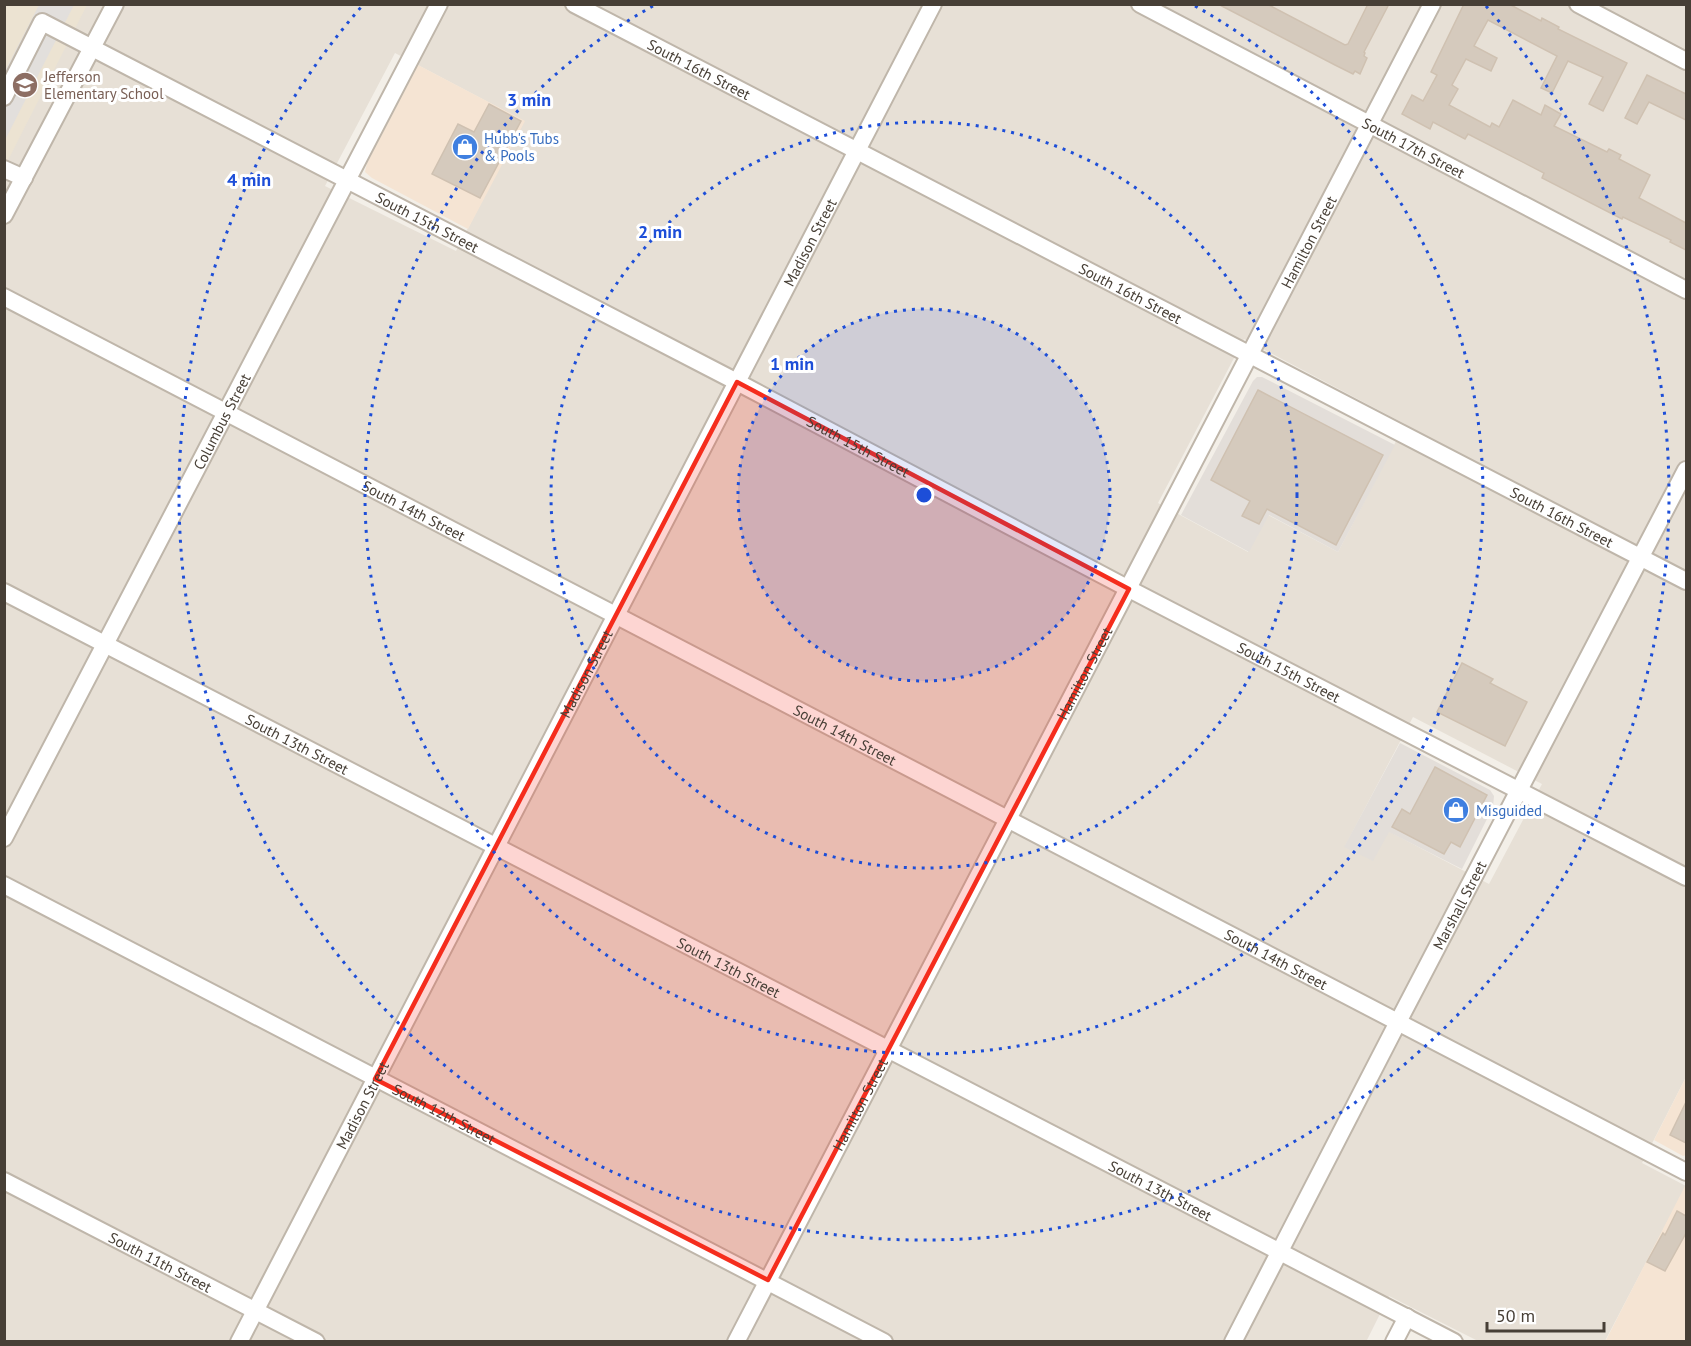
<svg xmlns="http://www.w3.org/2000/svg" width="1691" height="1346" font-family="'PT Sans',sans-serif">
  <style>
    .residential { fill: #e7e0d6; fill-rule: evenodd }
    .commercial { fill: #f5e4d3 }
    .industrial { fill: #e3ded9 }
    .education { fill: #ece3d2 }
    .parking { fill: #e2dfdc }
    .building { fill: #d5cabd; stroke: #cfc1b1; stroke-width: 1.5 }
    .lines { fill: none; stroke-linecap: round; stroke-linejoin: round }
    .minor-casing { stroke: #bfb6aa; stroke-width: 20 }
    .minor { stroke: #fff; stroke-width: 16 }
    .marked { fill: #f52d1d; fill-opacity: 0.2; stroke: #f52d1d; stroke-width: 4.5; stroke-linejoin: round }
    .ring { fill: none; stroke: #1d4ed8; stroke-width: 3; stroke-dasharray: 3 6 }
    .labels { text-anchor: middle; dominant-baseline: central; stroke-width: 6; stroke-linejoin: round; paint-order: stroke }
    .street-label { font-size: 15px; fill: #473f36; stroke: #fff }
    .education-label { font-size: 15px; fill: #785e54; stroke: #fff; text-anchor: start }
    .shop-label { font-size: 15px; fill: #366cbe; stroke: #fff; text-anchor: start }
    .centre { fill: #1d4ed8; stroke: #fff; stroke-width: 3 }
    .ring-label { font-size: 18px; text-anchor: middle; font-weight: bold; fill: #1d4ed8; stroke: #fff; stroke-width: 6; stroke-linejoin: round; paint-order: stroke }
  </style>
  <rect width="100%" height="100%" fill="#f3efe8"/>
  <path class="residential" d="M5 5H1686V1077L1642 1163 1686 1186 1605 1341H1478L1389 1296 1366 1342H5ZM395 53 524 121 456 251 325 186ZM1244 339 1405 424 1338 552 1268 515 1248 552 1158 503ZM1413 717 1542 784 1489 884 1388 831 1345 846Z"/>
  <path class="commercial" d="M418 65 525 121 468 229 372 178 365 172 367 163Z
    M1686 1077V1155L1683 1156 1654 1140Z
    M1685 1186 1686 1341 1605 1342Z"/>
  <path class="industrial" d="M1257 377H1262L1395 445 1338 552 1269 515 1249 552 1181 515 1253 381Z
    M1400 743 1490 790 1494 796 1493 807 1462 869 1389 832 1373 861 1344 847Z"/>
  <path class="education" d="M5 5H87L5 166Z"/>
  <path class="parking" d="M39 5H74L5 140V71Z"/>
  <path class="building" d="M1218 4H1267L1345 45 1348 44 1368 4H1389L1364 52 1365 53 1364 56 1367 58 1360 74 1355 71 1353 74 1335 65Z
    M1464 4H1509L1541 21 1542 18 1559 27 1558 29 1627 63 1603 111 1589 104 1603 77 1568 61 1552 93 1541 88 1557 56 1488 20 1474 46 1497 58 1491 71 1466 59 1452 85 1458 89 1449 105 1490 127 1492 123 1499 127 1513 100 1541 115 1545 105 1561 114 1554 126 1607 152 1609 149 1621 155 1619 159 1650 175 1639 198 1686 223V250L1670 242 1671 240 1623 217 1622 219 1542 178 1544 173 1468 134 1465 139 1433 122 1430 129 1402 114 1412 95 1423 101 1437 75 1431 72Z
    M1647 75 1686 94V120L1649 102 1637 124 1625 118Z
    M489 104 521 121 480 198 432 174 458 124 474 132Z
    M1258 390 1383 455 1336 545 1267 509 1259 524 1242 516 1250 501 1211 480Z
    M1462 663 1493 679 1490 683 1527 702 1505 746 1437 712Z
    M1435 767 1487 795 1460 847 1451 842 1444 854 1392 827 1402 809 1410 814Z
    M1686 1102V1143L1670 1135Z
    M1677 1211 1686 1216V1233L1665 1271 1647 1262 1663 1233 1665 1235Z"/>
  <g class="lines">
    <g class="minor-casing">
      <g id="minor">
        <path id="s1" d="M574 4 1686 581"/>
        <path id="s2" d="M1140 4 1686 290"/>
        <path d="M1578 4 1686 61"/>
        <path id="s3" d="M4 97 42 22 737 382 1129 589 1686 877"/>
        <path d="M4 169 24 178"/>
        <path d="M4 215 115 4"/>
        <path id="s4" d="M4 297 1686 1172"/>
        <path id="s5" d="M4 592 1454 1342"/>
        <path id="s6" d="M4 838 439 4"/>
        <path id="s7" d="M4 885 884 1342"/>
        <path id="s8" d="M4 1181 316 1342"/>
        <path id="s9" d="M239 1342 933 4"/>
        <path id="s10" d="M736 1342 1432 4"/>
        <path id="s11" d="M1233 1342 1398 1022 1686 470"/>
        <path d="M1394 1342 1407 1317"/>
      </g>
    </g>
    <use href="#minor" class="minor"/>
  </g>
  <path class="marked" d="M737 382 1129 589 768 1280 375 1079Z"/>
  <circle cx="924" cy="495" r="186" fill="#1d4ed8" fill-opacity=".12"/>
  <g class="ring">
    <circle cx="924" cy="495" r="186"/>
    <circle cx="924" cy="495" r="373"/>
    <path d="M1195 6A559 559 0 1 1 653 6"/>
    <path d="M1486 6A745 745 0 1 1 362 6"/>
  </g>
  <defs>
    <g id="school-disc" transform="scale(1.35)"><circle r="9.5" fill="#8d6e63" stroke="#fff"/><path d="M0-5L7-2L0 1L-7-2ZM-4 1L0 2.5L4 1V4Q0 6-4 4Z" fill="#fff"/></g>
    <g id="shop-disc" transform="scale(1.35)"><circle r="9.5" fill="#3f7fe0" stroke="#fff"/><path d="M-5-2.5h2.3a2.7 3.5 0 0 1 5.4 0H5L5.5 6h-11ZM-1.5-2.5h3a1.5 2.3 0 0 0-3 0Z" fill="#fff"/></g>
  </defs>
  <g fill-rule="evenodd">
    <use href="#school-disc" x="25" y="85"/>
    <use href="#shop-disc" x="465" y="147"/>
    <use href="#shop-disc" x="1456" y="810"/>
  </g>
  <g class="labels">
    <g class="street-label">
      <text stroke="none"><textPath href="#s1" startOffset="141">South 16th Street</textPath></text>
      <text stroke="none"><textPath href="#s2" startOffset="309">South 17th Street</textPath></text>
      <text stroke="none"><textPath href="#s3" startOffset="518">South 15th Street</textPath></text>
      <text stroke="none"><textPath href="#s9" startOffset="1239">Madison Street</textPath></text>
      <text stroke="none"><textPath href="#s10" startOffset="1240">Hamilton Street</textPath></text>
      <text stroke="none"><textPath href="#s1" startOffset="627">South 16th Street</textPath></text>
      <text stroke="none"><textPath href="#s6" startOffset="470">Columbus Street</textPath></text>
      <text stroke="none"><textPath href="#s3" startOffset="1004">South 15th Street</textPath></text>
      <text stroke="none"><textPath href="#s4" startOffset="462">South 14th Street</textPath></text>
      <text stroke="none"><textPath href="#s1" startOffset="1113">South 16th Street</textPath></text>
      <text stroke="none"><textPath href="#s3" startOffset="1490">South 15th Street</textPath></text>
      <text stroke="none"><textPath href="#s9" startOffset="753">Madison Street</textPath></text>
      <text stroke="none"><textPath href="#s10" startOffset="754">Hamilton Street</textPath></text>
      <text stroke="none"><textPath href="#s4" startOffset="948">South 14th Street</textPath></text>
      <text stroke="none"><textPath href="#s5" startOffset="330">South 13th Street</textPath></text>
      <text stroke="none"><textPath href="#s11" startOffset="492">Marshall Street</textPath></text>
      <text stroke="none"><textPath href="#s4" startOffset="1434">South 14th Street</textPath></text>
      <text stroke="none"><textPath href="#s5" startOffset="816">South 13th Street</textPath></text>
      <text stroke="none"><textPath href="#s9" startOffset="267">Madison Street</textPath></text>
      <text stroke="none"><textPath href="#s10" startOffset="268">Hamilton Street</textPath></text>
      <text stroke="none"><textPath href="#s7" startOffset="496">South 12th Street</textPath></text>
      <text stroke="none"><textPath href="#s5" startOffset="1302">South 13th Street</textPath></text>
      <text stroke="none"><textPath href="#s8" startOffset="176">South 11th Street</textPath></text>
    </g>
    <g class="education-label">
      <text x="44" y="76">Jefferson<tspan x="44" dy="17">Elementary School</tspan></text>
    </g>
    <g class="shop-label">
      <text x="484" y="138">Hubb's Tubs<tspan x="484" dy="17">&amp; Pools</tspan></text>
      <text x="1476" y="810">Misguided</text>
    </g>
  </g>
  <circle cx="924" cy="495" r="9" class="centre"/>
  <g class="ring-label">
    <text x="529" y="106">3 min</text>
    <text x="249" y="186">4 min</text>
    <text x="660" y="238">2 min</text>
    <text x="792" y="370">1 min</text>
  </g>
  <rect width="1691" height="1346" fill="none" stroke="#473f36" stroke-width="12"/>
  <path d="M1487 1322v9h117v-9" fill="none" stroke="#473f36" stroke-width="3"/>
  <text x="1496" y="1322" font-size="18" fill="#473f36" stroke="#ffffff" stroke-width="4.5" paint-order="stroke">50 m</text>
</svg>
